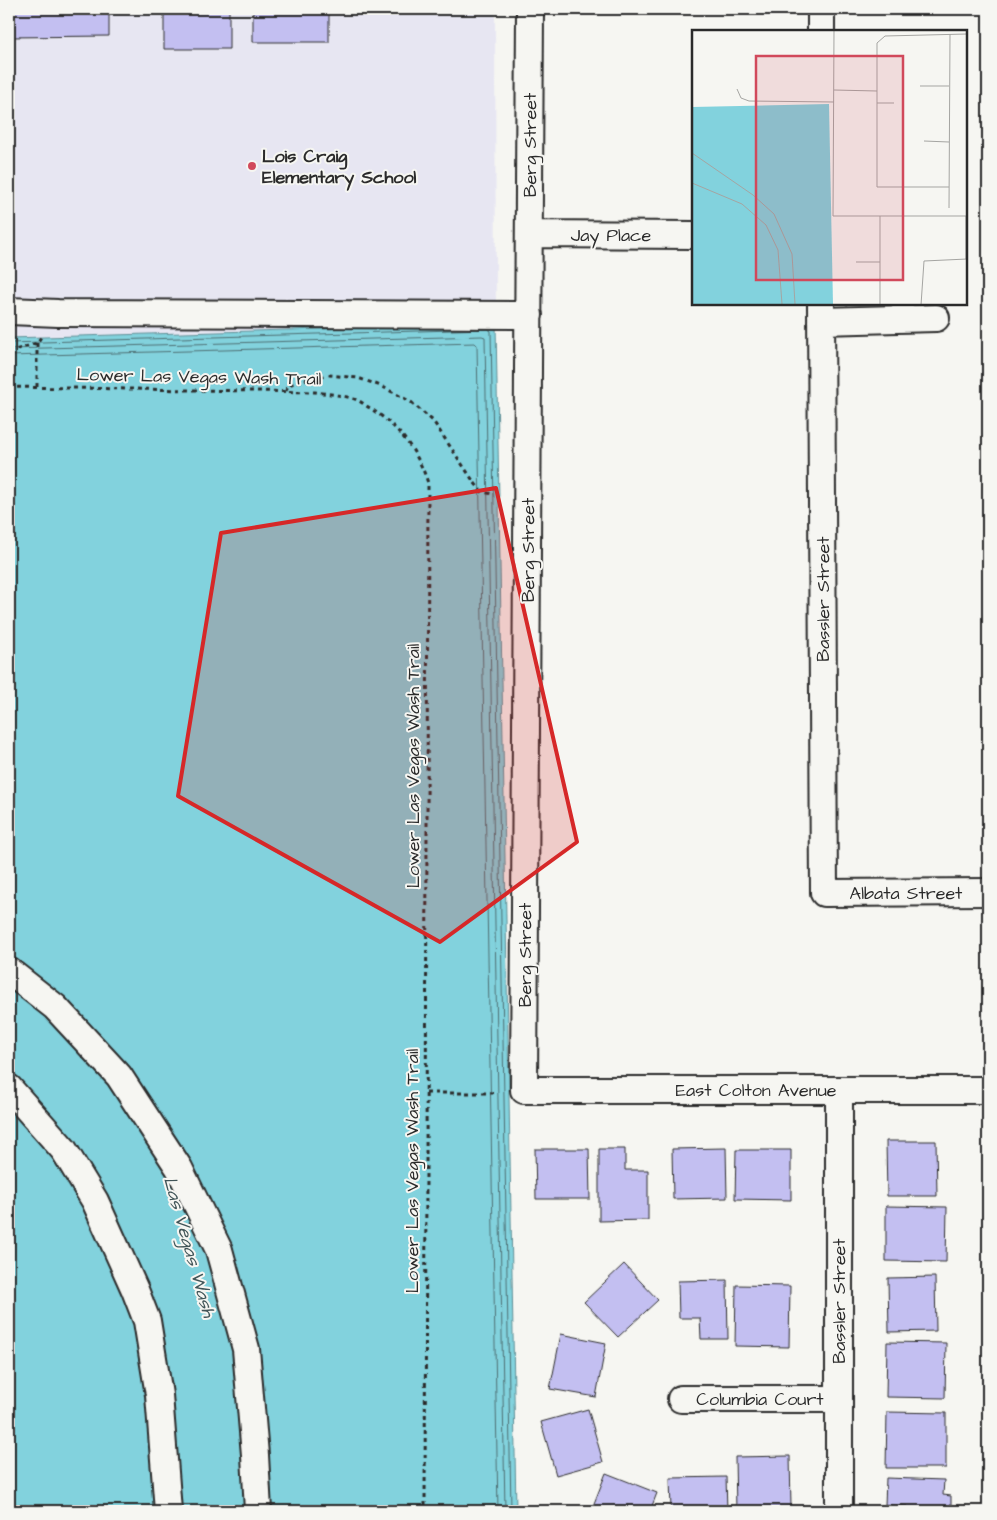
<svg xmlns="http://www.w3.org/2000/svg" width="997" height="1520" font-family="'Architects Daughter',sans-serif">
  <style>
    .built { fill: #e7e6f2 }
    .water { fill: #82d2dd; stroke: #5f8f96 }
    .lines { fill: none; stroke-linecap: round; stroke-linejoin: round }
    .shore { stroke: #4e6e72; stroke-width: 1 }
    .building { fill: #c3bff1; stroke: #2b2b2b }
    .minor-casing { stroke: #2b2b2b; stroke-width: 30 }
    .path { stroke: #2b2b2b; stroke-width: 3; stroke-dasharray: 4 4; stroke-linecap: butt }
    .minor { stroke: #f6f6f2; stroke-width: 26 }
    .marked { fill: #d62828; fill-opacity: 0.2; stroke: #d62828; stroke-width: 4; stroke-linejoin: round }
    .poi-dot { fill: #d1495b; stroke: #f6f6f2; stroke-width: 2 }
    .labels { text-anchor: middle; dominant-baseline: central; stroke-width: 4; stroke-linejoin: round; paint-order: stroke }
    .street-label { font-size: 18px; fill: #2b2b2b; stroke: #f6f6f2 }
    .poi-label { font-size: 18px; font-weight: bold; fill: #2b2b2b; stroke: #f6f6f2; text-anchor: start }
    .water-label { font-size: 19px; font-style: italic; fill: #415558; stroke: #f6f6f2 }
    .inset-road { fill: none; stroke: #a5a5a2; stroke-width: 1 }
    .view { fill: #d1495b; fill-opacity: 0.15; stroke: #d1495b; stroke-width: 2.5 }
    .inset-edge { fill: none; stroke: #2b2b2b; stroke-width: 2.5 }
  </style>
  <rect width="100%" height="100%" fill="#f6f6f2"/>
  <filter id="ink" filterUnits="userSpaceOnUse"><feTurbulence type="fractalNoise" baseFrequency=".02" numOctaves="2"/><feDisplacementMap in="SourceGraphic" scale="10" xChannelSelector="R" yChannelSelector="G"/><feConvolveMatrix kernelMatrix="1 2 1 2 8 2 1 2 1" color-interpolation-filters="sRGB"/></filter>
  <g filter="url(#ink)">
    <path class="built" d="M9 9H495L496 324 9 338Z"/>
    <path class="water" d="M496 324 516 1511H9V338Z"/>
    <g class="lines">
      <path class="shore" d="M9 343 488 329 491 331 511 1511
        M9 349 482 336 485 337 505 1511
        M9 356 475 343 477 345 498 1511"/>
    </g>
    <path class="building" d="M9 9H109V36L9 37Z
      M164 9H229V49H164Z
      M253 9H329V42H253Z
      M886 1141H936L937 1196H887Z
      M726 1148 727 1198 673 1199 672 1149Z
      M535 1149H589L590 1199H536Z
      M599 1149H625V1170H648V1220L599 1221Z
      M736 1150H791V1200L735 1199Z
      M886 1206 947 1207 946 1262 886 1261Z
      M624 1264 658 1300 618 1337 584 1302Z
      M935 1277 936 1331 889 1332 888 1278Z
      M727 1280 728 1339H701L700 1318H679L678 1281Z
      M736 1285 790 1286 789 1347 735 1346Z
      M561 1334 606 1343 596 1397 550 1389Z
      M887 1342 946 1343 945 1398 886 1397Z
      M588 1409 603 1462 556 1475 541 1422Z
      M887 1412 946 1413V1468H886Z
      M790 1456 791 1507 766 1508V1511H736L735 1457Z
      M606 1473 657 1493 650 1511H591Z
      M726 1477 727 1511H671L670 1478Z
      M886 1478 944 1480 943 1495 951 1496V1511H907V1506L885 1505Z"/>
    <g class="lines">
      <g class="minor-casing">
        <path id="minor" d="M530 9 524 1090H988
          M821 31V9
          M530 234 693 235
          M821 304 824 893 988 892
          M9 311 58 313 529 315
          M821 321 936 318
          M9 971 55 1007 119 1076 179 1168 219 1250 246 1349 255 1455 258 1511
          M9 1088 64 1150 95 1201 135 1290 147 1321 159 1395 168 1511
          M681 1399H839
          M839 1511V1090"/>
      </g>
      <path class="path" d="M9 352 37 343 41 337
        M9 387 315 392C328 394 345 395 357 400 362 402 366 406 370 408 399 427 417 450 428 483L425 1511
        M37 387V343
        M286 391 288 385 308 379 329 375 358 378 381 386 411 402 433 421 474 482 482 492 493 494
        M426 1093H493"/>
      <use href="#minor" class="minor"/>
    </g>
  </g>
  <path class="marked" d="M496 488 577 842 440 942 178 796 221 533Z"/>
  <circle class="poi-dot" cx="252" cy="166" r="5"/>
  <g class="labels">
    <g class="street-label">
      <text transform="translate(530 145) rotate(-90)">Berg Street</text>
      <text x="611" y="235">Jay Place</text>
      <text transform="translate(199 377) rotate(1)">Lower Las Vegas Wash Trail</text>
      <text transform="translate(528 550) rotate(-90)">Berg Street</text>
      <text transform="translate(823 599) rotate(-90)">Bassler Street</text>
      <text transform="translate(413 766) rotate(-90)">Lower Las Vegas Wash Trail</text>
      <text x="906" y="893">Albata Street</text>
      <text transform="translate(525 955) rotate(-90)">Berg Street</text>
      <text x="756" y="1090">East Colton Avenue</text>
      <text transform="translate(412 1171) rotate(-90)">Lower Las Vegas Wash Trail</text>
      <text transform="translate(839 1301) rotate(-90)">Bassler Street</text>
      <text x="760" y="1399">Columbia Court</text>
    </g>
    <g class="poi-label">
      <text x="262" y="156">Lois Craig<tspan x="262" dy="21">Elementary School</tspan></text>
    </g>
    <g class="water-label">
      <text transform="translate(189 1247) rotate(74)">Las Vegas Wash</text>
    </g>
  </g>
  <g transform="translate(692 30)">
    <rect width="275" height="275" fill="#f6f6f2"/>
    <path d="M137 74 141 275H0V77Z" fill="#82d2dd"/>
    <path class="inset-road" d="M142 0 141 186H275M228 56H257M45 59 49 68 57 71 142 72M142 60 185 61M185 73H202M232 111 257 112M0 123 61 165 82 184 100 224 103 274M0 153 50 174 74 195 86 220 90 274M257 157H185V13L193 6 275 4M257 178 258 4M274 186V229M164 232H188M188 275V186M229 275 232 231 275 229"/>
    <path class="view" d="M64 26H211V250H64Z"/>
    <rect width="275" height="275" class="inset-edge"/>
  </g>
  <rect width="997" height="1520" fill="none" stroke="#f6f6f2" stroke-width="30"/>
  <rect x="15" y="15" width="967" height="1490" fill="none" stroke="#2b2b2b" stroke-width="2" filter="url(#ink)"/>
</svg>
